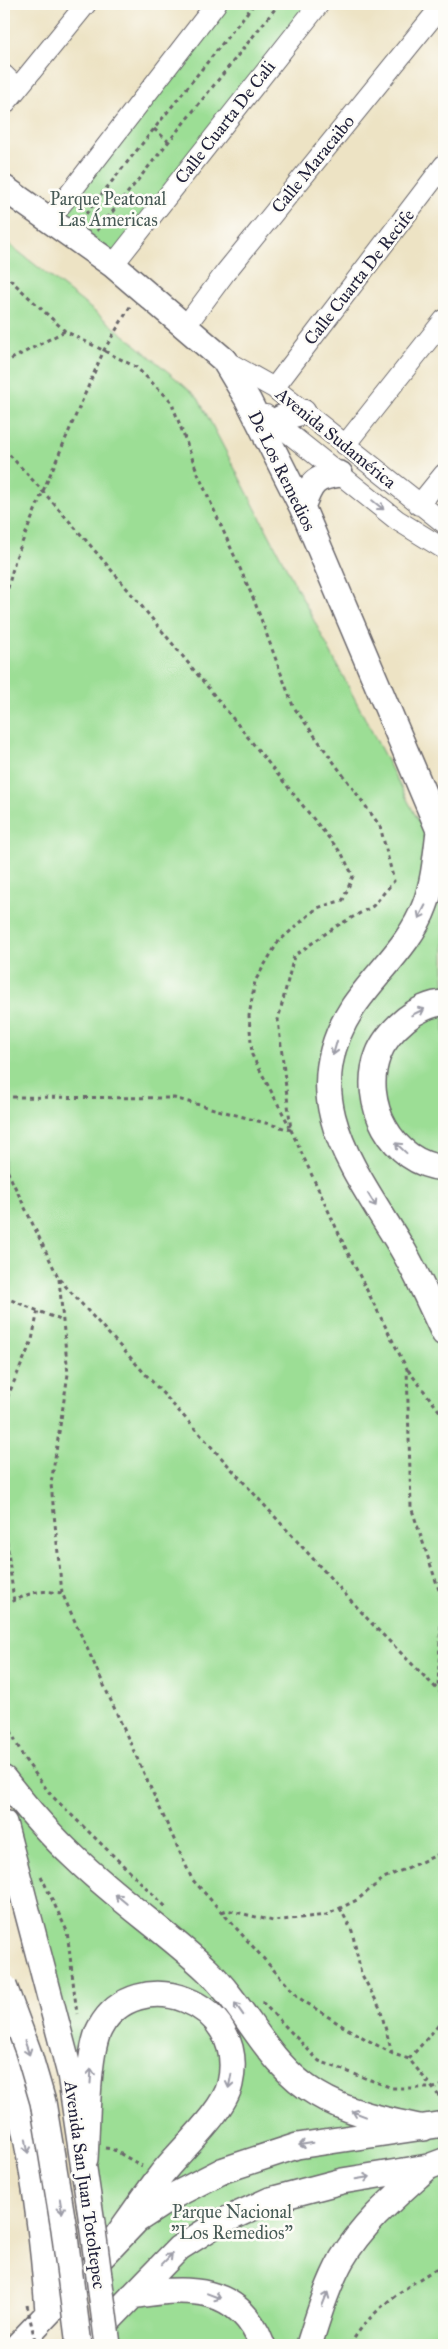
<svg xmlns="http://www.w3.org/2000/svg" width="448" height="2349" font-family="'IM FELL Great Primer',serif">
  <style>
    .green { fill: #9cde95; stroke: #5f8068 }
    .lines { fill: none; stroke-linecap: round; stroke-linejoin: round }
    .minor-casing { stroke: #69666b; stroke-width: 22 }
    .major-casing { stroke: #69666b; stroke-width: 28 }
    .path { stroke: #69666b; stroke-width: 3; stroke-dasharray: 4 4; stroke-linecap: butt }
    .minor { stroke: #fff; stroke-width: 20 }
    .major { stroke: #fff; stroke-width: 25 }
    .major-bridge-casing { stroke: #69666b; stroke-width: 28; stroke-linecap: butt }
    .path-bridge { stroke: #69666b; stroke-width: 3; stroke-dasharray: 4 4; stroke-linecap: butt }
    .major-bridge { stroke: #fff; stroke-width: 25 }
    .oneway { stroke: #9c9ca7 }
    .labels { text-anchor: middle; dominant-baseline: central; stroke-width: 5; stroke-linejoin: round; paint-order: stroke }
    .street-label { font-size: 18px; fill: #22223b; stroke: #fdfcf7 }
    .park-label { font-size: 18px; fill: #475a56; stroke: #fdfcf7 }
  </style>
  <rect width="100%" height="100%" fill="#fdfcf7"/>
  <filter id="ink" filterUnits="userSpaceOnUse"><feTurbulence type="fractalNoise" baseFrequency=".02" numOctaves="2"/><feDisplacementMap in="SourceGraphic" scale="10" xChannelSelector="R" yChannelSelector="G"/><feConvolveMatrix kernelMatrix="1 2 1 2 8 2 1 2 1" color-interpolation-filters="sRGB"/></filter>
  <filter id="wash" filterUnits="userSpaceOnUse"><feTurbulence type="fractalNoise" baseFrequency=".0096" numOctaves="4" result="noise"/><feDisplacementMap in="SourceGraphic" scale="20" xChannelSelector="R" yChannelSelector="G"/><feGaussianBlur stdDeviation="1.12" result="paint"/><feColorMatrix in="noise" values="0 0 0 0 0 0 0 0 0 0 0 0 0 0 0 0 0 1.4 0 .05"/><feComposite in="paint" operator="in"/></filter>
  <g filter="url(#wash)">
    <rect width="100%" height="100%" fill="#ede3c4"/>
    <path class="green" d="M228 4H307L113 256 59 218Z
      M4 240C69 292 136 342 198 398L444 870V2345H120L4 1757Z"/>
  </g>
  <g filter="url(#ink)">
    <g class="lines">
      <g class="minor-casing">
        <path id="minor" d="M4 75 17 88
          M4 105 86 4
          M50 219 216 4
          M113 265 319 4
          M185 327 225 273 443 4
          M224 360 274 388 444 523
          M274 388 444 165
          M266 415 397 520 444 549
          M345 445 444 320
          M419 505 444 474"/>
      </g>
      <g class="major-casing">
        <path id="major" d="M4 188 113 265 224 360 248 400 302 507 444 842
          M267 439 281 418 303 412
          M302 507C311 483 314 477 340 474
          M439 831C436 855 434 882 425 905 411 944 376 973 353 1007 294 1098 354 1168 400 1245 417 1273 430 1304 444 1333
          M444 1003C431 1003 416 1011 406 1019 394 1029 383 1041 378 1055 360 1102 392 1164 444 1168
          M4 1779C26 1807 49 1834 75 1858 116 1898 165 1931 207 1970 248 2009 267 2065 317 2094 350 2114 386 2120 424 2128
          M4 1823 70 2074 92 2223
          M4 2048C30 2133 42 2224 48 2312
          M85 2159C87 2129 87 2051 100 2028 136 1962 249 2000 230 2084 224 2112 179 2151 160 2176 142 2200 125 2225 107 2250
          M132 2296C186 2286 240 2285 262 2345
          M18 2345 137 2220 177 2194 224 2170 297 2146 444 2124
          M85 2345 179 2248 217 2224 270 2200 342 2181 428 2167 444 2161
          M309 2345C318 2317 327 2286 342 2259 364 2222 397 2195 428 2167"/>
      </g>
      <path class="path" d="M154 129 169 142
        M81 220 254 4
        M97 231 279 4
        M4 274 65 331 136 367 171 401 198 474 254 600 293 706 380 826 394 881 373 906 335 927 294 956 278 1020 291 1130 346 1249 407 1369 411 1507 442 1599 438 1688
        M4 363 65 331
        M4 449C124 577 231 718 342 854L353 876 343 900 317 908 278 942 255 981 249 1016 252 1055 290 1127
        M4 604 15 560 43 491 104 350 131 305
        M4 1097 174 1098 291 1130
        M4 1164 59 1279 375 1627 444 1696
        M59 1279 68 1374 51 1484 62 1593 192 1879 299 1998 344 2027 393 2054 409 2059
        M4 1297 63 1321
        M408 1370 444 1417
        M4 1405 32 1340 38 1310
        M4 1517 14 1602
        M4 1604C14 1602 20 1597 30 1594 41 1590 51 1592 62 1593
        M4 1716 23 1757 51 1795 167 1908
        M41 1876 67 1931 77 2014
        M340 1908 352 1931 361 1973 380 2008 392 2053
        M222 1912 227 1910 273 1921 326 1915 357 1900 384 1878 444 1852
        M262 2002 319 2061 392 2088H434L444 2085
        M439 2096 409 2059 444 2019
        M105 2148 112 2149 142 2166
        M436 2269 444 2280
        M350 2345C371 2308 409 2285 444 2264"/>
      <use href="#minor" class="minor"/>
      <use href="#major" class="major"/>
      <g class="major-bridge-casing">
        <path id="major-bridge" d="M4 1986 28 2051 43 2102 64 2229 79 2345
          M92 2223 108 2345"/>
      </g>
      <path class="path-bridge" d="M27 2305 36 2345"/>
      <use href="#major-bridge" class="major-bridge"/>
    </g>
    <defs><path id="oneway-shaft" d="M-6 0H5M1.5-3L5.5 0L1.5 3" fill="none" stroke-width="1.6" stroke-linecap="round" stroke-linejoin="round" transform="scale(1.25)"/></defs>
    <g class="oneway">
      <use href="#oneway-shaft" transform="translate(378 505) rotate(39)"/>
      <use href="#oneway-shaft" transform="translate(422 912) rotate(117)"/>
      <use href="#oneway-shaft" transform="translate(418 1012) rotate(-26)"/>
      <use href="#oneway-shaft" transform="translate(335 1048) rotate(106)"/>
      <use href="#oneway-shaft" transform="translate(401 1148) rotate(-137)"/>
      <use href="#oneway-shaft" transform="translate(372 1200) rotate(58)"/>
      <use href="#oneway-shaft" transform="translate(121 1899) rotate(-140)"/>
      <use href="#oneway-shaft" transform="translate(239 2009) rotate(-125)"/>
      <use href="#oneway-shaft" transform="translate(27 2048) rotate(71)"/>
      <use href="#oneway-shaft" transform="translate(91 2076) rotate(-86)"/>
      <use href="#oneway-shaft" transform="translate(230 2081) rotate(101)"/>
      <use href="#oneway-shaft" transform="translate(359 2114) rotate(-159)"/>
      <use href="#oneway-shaft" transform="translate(306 2144) rotate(171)"/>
      <use href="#oneway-shaft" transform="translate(27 2146) rotate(81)"/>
      <use href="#oneway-shaft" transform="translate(363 2178) rotate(-9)"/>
      <use href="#oneway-shaft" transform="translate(61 2206) rotate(81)"/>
      <use href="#oneway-shaft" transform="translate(167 2259) rotate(-46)"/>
      <use href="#oneway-shaft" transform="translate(214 2296) rotate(21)"/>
      <use href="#oneway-shaft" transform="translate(325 2299) rotate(-68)"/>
    </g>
  </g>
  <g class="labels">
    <g class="street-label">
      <text transform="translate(225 122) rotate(-52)">Calle Cuarta De Cali</text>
      <text transform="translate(313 164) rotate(-51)">Calle Maracaibo</text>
      <text transform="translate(359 277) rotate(-52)">Calle Cuarta De Recife</text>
      <text transform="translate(336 438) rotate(39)">Avenida Sudamérica</text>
      <text transform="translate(282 471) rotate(64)">De Los Remedios</text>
      <text transform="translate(85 2185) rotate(82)">Avenida San Juan Totoltepec</text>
    </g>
    <g class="park-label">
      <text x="108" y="199">Parque Peatonal<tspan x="108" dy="21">Las Ámericas</tspan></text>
      <text x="232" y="2212">Parque Nacional<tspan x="232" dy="21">"Los Remedios"</tspan></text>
    </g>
  </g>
  <rect width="448" height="2349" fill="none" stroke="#fdfcf7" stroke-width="20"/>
</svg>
